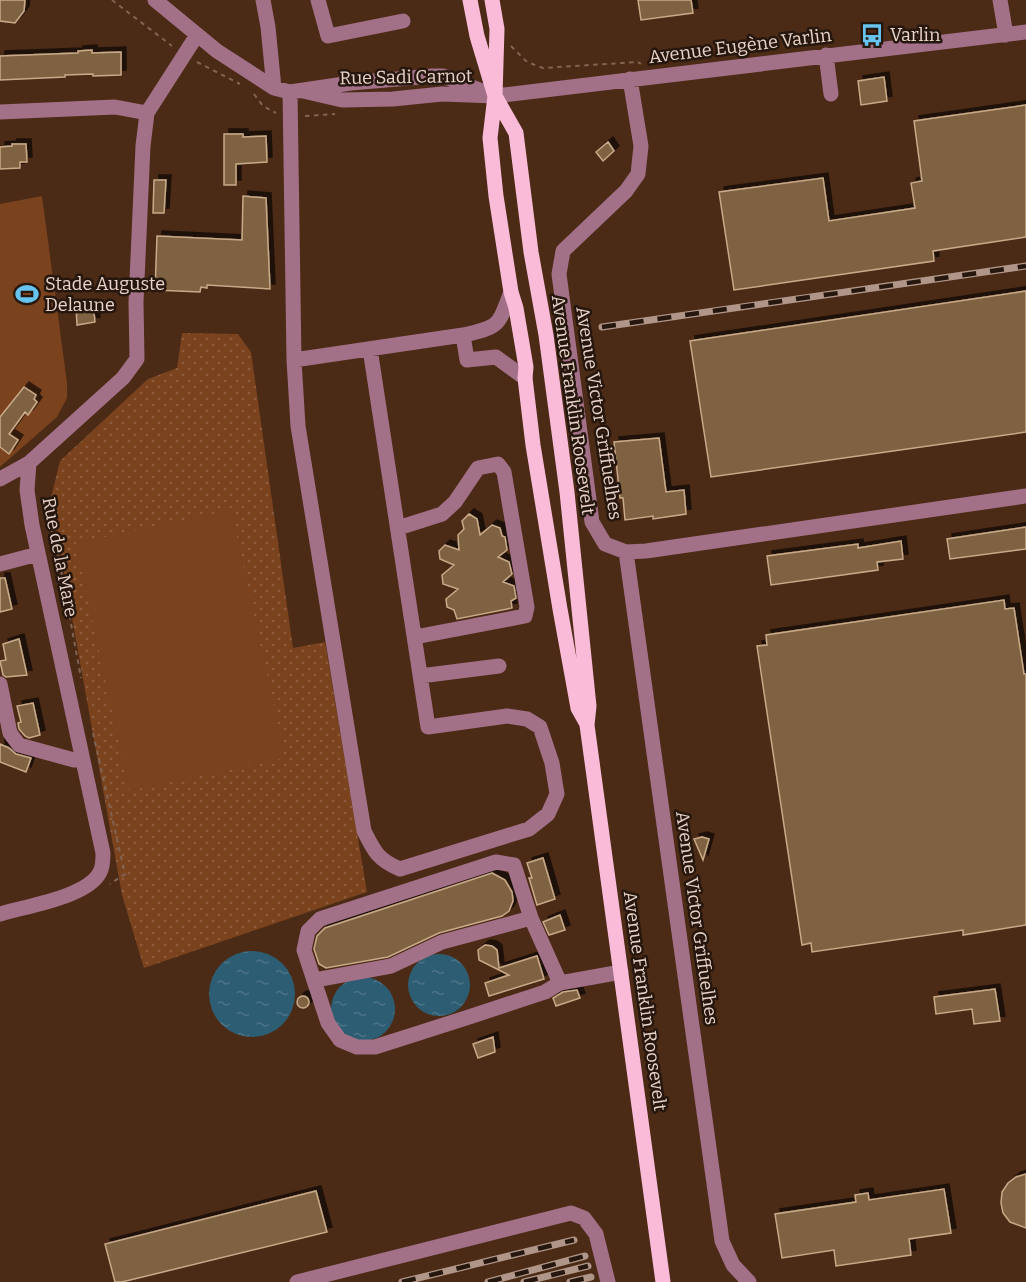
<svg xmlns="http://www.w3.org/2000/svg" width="1026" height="1282" font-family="Bitter,serif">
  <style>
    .grass { fill: url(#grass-dots) }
    .park { fill: #7b421e }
    .water { fill: url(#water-ripples) }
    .building { fill: #7e6243; stroke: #c9aa88; stroke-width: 1.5; filter: url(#shadow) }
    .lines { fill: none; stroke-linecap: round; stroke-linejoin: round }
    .path { stroke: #816453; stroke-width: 2; stroke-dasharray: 4.5 4.5; stroke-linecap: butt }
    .minor { stroke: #a27087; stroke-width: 15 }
    .major { stroke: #f9bbd7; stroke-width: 15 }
    .rail-casing { stroke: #b09688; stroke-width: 7 }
    .rail { stroke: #26170e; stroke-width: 4.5; stroke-dasharray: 14; stroke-linecap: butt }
    .labels { text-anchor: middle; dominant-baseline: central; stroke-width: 5; stroke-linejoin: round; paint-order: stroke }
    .poi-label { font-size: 18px; fill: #ead4c9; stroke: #26170e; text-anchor: start }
    .street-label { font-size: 18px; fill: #ead4c9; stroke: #26170e }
  </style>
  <defs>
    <pattern id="grass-dots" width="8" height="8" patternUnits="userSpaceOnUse" patternTransform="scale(1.5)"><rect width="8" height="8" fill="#7b421e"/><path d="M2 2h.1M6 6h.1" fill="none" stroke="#8e5c3d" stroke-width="1.8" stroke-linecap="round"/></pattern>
    <pattern id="water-ripples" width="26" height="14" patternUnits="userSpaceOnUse" patternTransform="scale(1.5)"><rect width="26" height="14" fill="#2d5d73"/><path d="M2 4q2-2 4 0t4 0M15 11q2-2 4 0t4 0" fill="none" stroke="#4c7386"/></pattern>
    <filter id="shadow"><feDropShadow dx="5" dy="-5" stdDeviation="0" flood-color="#0009"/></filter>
  </defs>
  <rect width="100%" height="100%" fill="#4b2a16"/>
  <path class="grass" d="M182 333 238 334 251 352 293 648 325 642 367 892 144 968 122 895 63 568 49 506 60 461 148 379 177 368Z"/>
  <path class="park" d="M42 196 67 383V398L57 417 0 467V204Z
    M231 510 285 758 129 791 76 543Z"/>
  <path class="water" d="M209 994a43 43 0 1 1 86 0a43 43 0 1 1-86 0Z
    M408 985a31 31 0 1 1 62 0a31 31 0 1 1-62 0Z
    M331 1009a32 32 0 1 1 64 0a32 32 0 1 1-64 0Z"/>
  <path class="building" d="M0 0H25L24 11 15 23 0 21Z
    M638 0H691L693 13 641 20Z
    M92 50V53L121 52V75L93 76V74L65 75V77L0 80V56L78 53V51Z
    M884 77 887 101 861 105 858 81Z
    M1026 105V237L933 251 934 261 734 290 719 192 823 178 829 221 915 208 911 183 922 181 914 121Z
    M224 134H243V137L266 136 267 162 236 164V185H224Z
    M608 142 614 151 603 161 596 152Z
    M12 144H26L27 162H20V168L0 169V147L12 146Z
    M154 180H166L164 213H153Z
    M243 196 266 198 270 289 207 285V288L201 287 200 292 155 290 157 236 242 240Z
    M1026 291V432L711 477 690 341Z
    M93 304 95 322 77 325 76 306Z
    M24 387 36 395 34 399 37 402 28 415 25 412 9 434 18 440 9 454 0 447V417Z
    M659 438 666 492 684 490 686 514 653 519V516L625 520 623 498H620L614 442Z
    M469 514 477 519 480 535 492 525 500 528 502 536 505 537 507 550 498 557 509 562 512 574 503 582 514 586 516 598 511 601 512 608 457 619 454 610 447 607 446 599 458 589 443 584 442 575 454 565 440 559 439 551 445 545 459 550 458 535 464 529 462 521Z
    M1026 527V549L950 559 947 539Z
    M901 541 903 559 877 562 878 570 771 585 767 556 858 544V548Z
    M0 578H5L12 609 0 612Z
    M1004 600 1005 609 1014 608 1024 674H1026V925L963 935V930L812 952 811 943 802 945 757 646 767 645 766 635Z
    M19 639 27 675 6 677 3 675 0 661 6 660 3 644Z
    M33 703 40 735 29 738 25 736 19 729 18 723 21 722 17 706Z
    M0 744 9 748 16 754 31 758 26 772 0 762Z
    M702 837 709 839 703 860 694 839Z
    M543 858 555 899 537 905 529 878H532L527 863Z
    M492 873 505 880 512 892 513 901 509 911 502 916 439 933 388 957 326 968 319 964 314 949 317 936 325 928Z
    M560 915 565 930 549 935 543 922Z
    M485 945 492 946 497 950 499 968 537 956 544 979 489 996 485 983 509 975 479 960 478 950Z
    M995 989 1000 1021 974 1024 972 1009 936 1014 934 997Z
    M577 990 580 998 556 1006 553 998 563 992Z
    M297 1002a6 6 0 1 1 12 0a6 6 0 1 1-12 0Z
    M493 1037 495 1052 478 1058 473 1044Z
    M1026 1174V1228L1010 1222 1003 1213 1001 1203 1002 1192 1008 1183 1016 1177Z
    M944 1189 951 1233 909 1239 911 1255 836 1266 834 1250 782 1258 775 1214 856 1202 855 1195 868 1193 869 1200Z
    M316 1191 327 1232 122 1282H115L105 1244Z"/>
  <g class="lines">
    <path class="path" d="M112 0 172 46
      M511 46 527 62 543 68 638 62 641 64
      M197 62 240 84
      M254 94 263 106 276 113
      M305 116 335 114
      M49 530 54 532 81 678
      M93 733 125 874 110 884"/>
    <path class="minor" d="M155 0 217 51 274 88 290 92 351 83 432 76H443L482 91
      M263 0 268 27 274 88
      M318 0 328 36 403 21
      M1000 0 1006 35
      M826 55 831 94
      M630 79 641 146 638 174 626 191 563 251 559 274 592 522 605 544 626 552 646 551 1026 496
      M303 91 342 100 393 99 442 94 495 96 1026 32
      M290 92 294 360 463 335
      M0 112 115 107 147 113
      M511 292C498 326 500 327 463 335L467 360 496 357 525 378
      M294 360 298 426 364 831C374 851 378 860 400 869L529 829 548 814 557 794 552 763 540 727 527 719 507 716 428 727 370 349
      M0 479 29 463
      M398 528 442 514 455 502 478 468 498 464 504 472 527 607 525 616 415 637
      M626 552 722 1241 733 1265 749 1282
      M0 564 38 554
      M420 676 499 666
      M0 684 10 733 19 745 74 760H83
      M0 914C26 906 88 897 100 872 103 867 103 859 103 853L32 525 27 490 29 463 123 378 137 359 136 302 143 146 147 113 197 35
      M531 918 514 865 496 862 320 919 308 931 304 950 328 1023 340 1040 357 1047H375L472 1016 545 992 560 983 621 972
      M315 980 391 966 442 942 531 918 560 983
      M297 1282 571 1213 584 1218 596 1234 608 1282"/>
    <path class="major" d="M470 0 477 36 495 96 516 133 531 252 546 335 567 492 589 706 587 725 663 1282
      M492 0 497 29 495 96 490 138 496 196 511 292 516 308 526 367 525 378 533 445 560 609 578 708 587 724"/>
    <g class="rail-casing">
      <path id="rail" d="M602 327 1026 266
        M402 1282 574 1240
        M488 1282 585 1256
        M524 1282 588 1266
        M570 1282 591 1277"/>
    </g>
    <use href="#rail" class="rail"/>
  </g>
  <defs>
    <g id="bus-bare" transform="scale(1.8)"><path d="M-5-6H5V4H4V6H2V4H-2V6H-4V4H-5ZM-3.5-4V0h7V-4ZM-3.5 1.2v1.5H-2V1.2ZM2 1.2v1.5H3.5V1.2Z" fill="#66c4ef" stroke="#26170e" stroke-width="2.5" paint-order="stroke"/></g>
    <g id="stadium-bare" transform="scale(1.8)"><path d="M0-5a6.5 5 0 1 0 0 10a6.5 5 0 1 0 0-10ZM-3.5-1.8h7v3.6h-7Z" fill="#66c4ef" stroke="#26170e" stroke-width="2.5" paint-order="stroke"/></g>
  </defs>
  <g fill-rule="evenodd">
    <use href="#bus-bare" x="872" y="35"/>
    <use href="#stadium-bare" x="27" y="294"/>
  </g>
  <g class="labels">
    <g class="poi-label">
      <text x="890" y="35">Varlin</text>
      <text x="45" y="284">Stade Auguste<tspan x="45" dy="21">Delaune</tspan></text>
    </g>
    <g class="street-label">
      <text transform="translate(740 46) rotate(-7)">Avenue Eugène Varlin</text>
      <text transform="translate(406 77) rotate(-1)">Rue Sadi Carnot</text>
      <text transform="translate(573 405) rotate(82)">Avenue Franklin Roosevelt</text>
      <text transform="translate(599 413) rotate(81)">Avenue Victor Griffuelhes</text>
      <text transform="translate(60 557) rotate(79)">Rue de la Mare</text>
      <text transform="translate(697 918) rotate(82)">Avenue Victor Griffuelhes</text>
      <text transform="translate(645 1001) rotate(82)">Avenue Franklin Roosevelt</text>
    </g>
  </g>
</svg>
